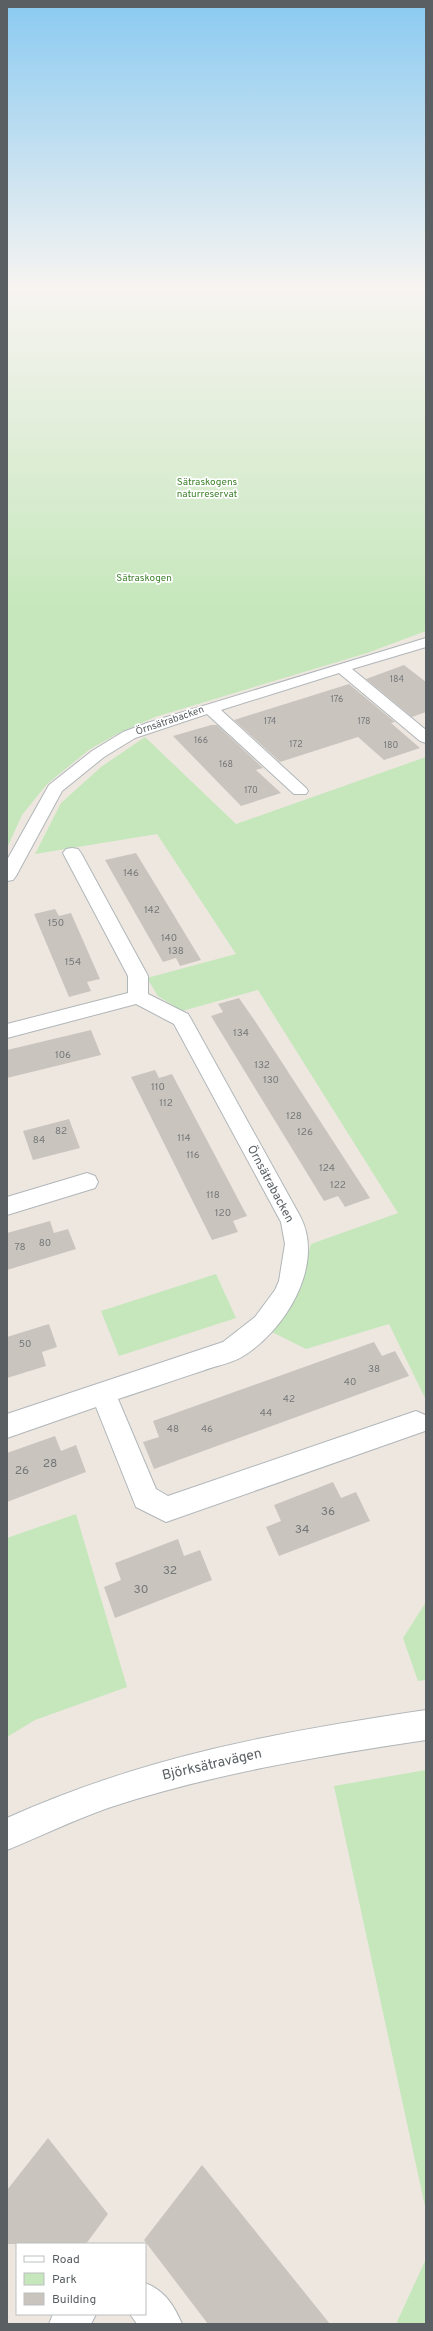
<svg xmlns="http://www.w3.org/2000/svg" width="433" height="2331" font-family="Overpass,sans-serif">
  <style>
    .green { fill: #c5e7bb }
    .lines { fill: none; stroke-linecap: round; stroke-linejoin: round }
    .stream { stroke: #9eecff; stroke-width: 3.5 }
    .building { fill: #cac4bf }
    .minor-casing { stroke: #b1b6b9; stroke-width: 2 }
    .tertiary-casing { stroke: #b1b6b9; stroke-width: 2 }
    .minor { fill: #fff; fill-rule: evenodd }
    .tertiary { fill: #fff; fill-rule: evenodd }
    .labels { text-anchor: middle; dominant-baseline: central; stroke-width: 3.5; stroke-linejoin: round; paint-order: stroke }
    .far-number-label { font-size: 9px; fill: #757879 }
    .far-park-label { font-size: 10px; fill: #40832f; stroke: #fff }
    .far-street-label { font-size: 10px; fill: #595f62; stroke: #fff }
    .number-label { font-size: 10px; fill: #757879 }
    .street-label { font-size: 12px; fill: #595f62; stroke: #fff }
    .near-number-label { font-size: 12px; fill: #757879 }
    .near-street-label { font-size: 14px; fill: #595f62; stroke: #fff }
  </style>
  <rect width="100%" height="100%" fill="#ede7e0"/>
  <path class="green" d="M7 289H426V631L367 653 155 717 119 733 90 749 47 784 22 815 7 848Z
    M145 737 236 824 426 757V1400L389 1324 306 1349 272 1332 295 1300 311 1244 398 1213 258 990 182 1011 158 996 147 978 236 954 157 834 35 854 61 803 101 767Z
    M216 1274 236 1318 119 1356 101 1311Z
    M76 1514 127 1687 35 1720 7 1737V1538Z
    M426 1602V1680L418 1681 403 1638Z
    M426 1770V2211L334 1786Z
    M426 2259V2324H396Z"/>
  <g class="lines">
    <path class="stream" d="M366 291 379 297"/>
  </g>
  <path class="building" d="M404 665 426 682V712L412 717 366 679Z
    M349 684 395 722 391 723 420 748 384 760 358 737 280 762 234 720Z
    M211 725H217L263 768 256 770 281 793 241 806 173 736Z
    M136 853 158 889 201 960 180 966 176 958 163 962 105 860Z
    M55 909 59 916 71 913 100 979 87 982 91 991 69 997 34 914Z
    M239 998 257 1024 370 1198 345 1207 338 1196 324 1201 211 1016 223 1012 218 1004Z
    M91 1030 101 1055 7 1078V1050Z
    M155 1070 159 1078 172 1074 247 1216 233 1221 238 1232 212 1240 131 1077Z
    M69 1119 80 1148 33 1160 23 1131Z
    M50 1221 54 1233 68 1229 76 1249 7 1270V1233Z
    M49 1324 57 1347 42 1352 46 1366 7 1378V1337Z
    M374 1342 382 1356 395 1351 409 1376 154 1469 143 1442 159 1437 153 1421Z
    M55 1436 61 1451 76 1445 86 1472 7 1502V1453Z
    M333 1482 341 1498 356 1492 370 1521 279 1556 266 1527 281 1521 274 1505Z
    M178 1539 184 1556 200 1550 212 1580 115 1618 104 1587 121 1580 115 1563Z
    M48 2138 108 2214 86 2244H7V2190Z
    M202 2165 330 2324H208L144 2240Z"/>
  <g class="lines">
    <g class="minor-casing">
      <path id="minor" d="M426 638V647L352 669 426 730V743L420 741 339 673 221 710 306 788 308 791 306 794H294L207 714 135 738 104 757 62 791 16 876 13 880 7 881V860L49 785 92 751 123 732 147 723Z
        M72 848 78 849 81 853 148 976V994L188 1014 191 1019 300 1216C326 1265 284 1333 240 1358 229 1364 214 1366 202 1371 174 1380 146 1390 118 1399L156 1489 168 1496 416 1411 425 1415V1431L166 1522 136 1507 96 1407 7 1438V1414L223 1342 255 1317 275 1290 279 1281 285 1244 281 1222 174 1024 136 1004 7 1038V1024L128 993V976L63 853 66 849Z
        M87 1173 95 1176 98 1182 95 1188 7 1215V1197Z
        M145 2283C164 2290 174 2305 182 2324H137L130 2314H145Z
        M53 2314H96L91 2324H49Z"/>
    </g>
    <g class="tertiary-casing">
      <path id="tertiary" d="M426 1710V1740C319 1756 211 1774 108 1808 74 1820 41 1836 7 1850V1818C145 1756 278 1732 426 1710Z"/>
    </g>
    <use href="#minor" class="minor"/>
    <use href="#tertiary" class="tertiary"/>
  </g>
  <linearGradient id="sky" x2="0" y2="1"><stop stop-color="#8acaf1"/><stop offset="0.47" stop-color="#f7f4f1"/><stop offset="1" stop-color="#f7f4f1" stop-opacity="0"/></linearGradient>
  <rect width="433" height="615" fill="url(#sky)"/>
  <g class="labels">
    <g class="far-number-label">
      <text x="397" y="679">184</text>
      <text x="337" y="699">176</text>
      <text x="270" y="721">174</text>
      <text x="364" y="721">178</text>
      <text x="201" y="740">166</text>
      <text x="296" y="744">172</text>
      <text x="391" y="745">180</text>
      <text x="226" y="764">168</text>
      <text x="251" y="790">170</text>
    </g>
    <g class="far-park-label">
      <text x="207" y="482">Sätraskogens<tspan x="207" dy="12">naturreservat</tspan></text>
      <text x="144" y="578">Sätraskogen</text>
    </g>
    <g class="far-street-label">
      <text transform="translate(170 721) rotate(-19)">Örnsätrabacken</text>
    </g>
    <g class="number-label">
      <text x="131" y="873">146</text>
      <text x="152" y="910">142</text>
      <text x="56" y="923">150</text>
      <text x="169" y="938">140</text>
      <text x="176" y="951">138</text>
      <text x="73" y="962">154</text>
      <text x="241" y="1033">134</text>
      <text x="63" y="1055">106</text>
      <text x="262" y="1065">132</text>
      <text x="271" y="1080">130</text>
      <text x="158" y="1087">110</text>
      <text x="166" y="1103">112</text>
      <text x="294" y="1116">128</text>
      <text x="61" y="1131">82</text>
      <text x="305" y="1132">126</text>
      <text x="184" y="1138">114</text>
      <text x="39" y="1140">84</text>
      <text x="193" y="1155">116</text>
      <text x="327" y="1168">124</text>
      <text x="338" y="1185">122</text>
      <text x="213" y="1195">118</text>
      <text x="223" y="1213">120</text>
      <text x="45" y="1243">80</text>
      <text x="20" y="1247">78</text>
      <text x="25" y="1344">50</text>
      <text x="374" y="1369">38</text>
      <text x="350" y="1382">40</text>
      <text x="289" y="1399">42</text>
      <text x="266" y="1413">44</text>
      <text x="173" y="1429">48</text>
      <text x="207" y="1429">46</text>
    </g>
    <g class="street-label">
      <text transform="translate(270 1184) rotate(62)">Örnsätrabacken</text>
    </g>
    <g class="near-number-label">
      <text x="50" y="1464">28</text>
      <text x="22" y="1471">26</text>
      <text x="328" y="1512">36</text>
      <text x="302" y="1530">34</text>
      <text x="170" y="1571">32</text>
      <text x="141" y="1590">30</text>
    </g>
    <g class="near-street-label">
      <text transform="translate(212 1765) rotate(-13)">Björksätravägen</text>
    </g>
  </g>
  <rect width="433" height="2331" fill="none" stroke="#595f62" stroke-width="16"/>
  <rect x="16" y="2243" width="130" height="72" fill="#ffffff" stroke="#bdbfc0"/>
  <rect x="24" y="2256" width="20" height="6" fill="#ffffff" stroke="#bdbfc0"/>
  <text x="52" y="2263" font-size="12" fill="#595f62">Road</text>
  <rect x="24" y="2273" width="20" height="12" fill="#c5e7bb" stroke="#bdbfc0"/>
  <text x="52" y="2283" font-size="12" fill="#595f62">Park</text>
  <rect x="24" y="2293" width="20" height="12" fill="#cac4bf" stroke="#bdbfc0"/>
  <text x="52" y="2303" font-size="12" fill="#595f62">Building</text>
</svg>
